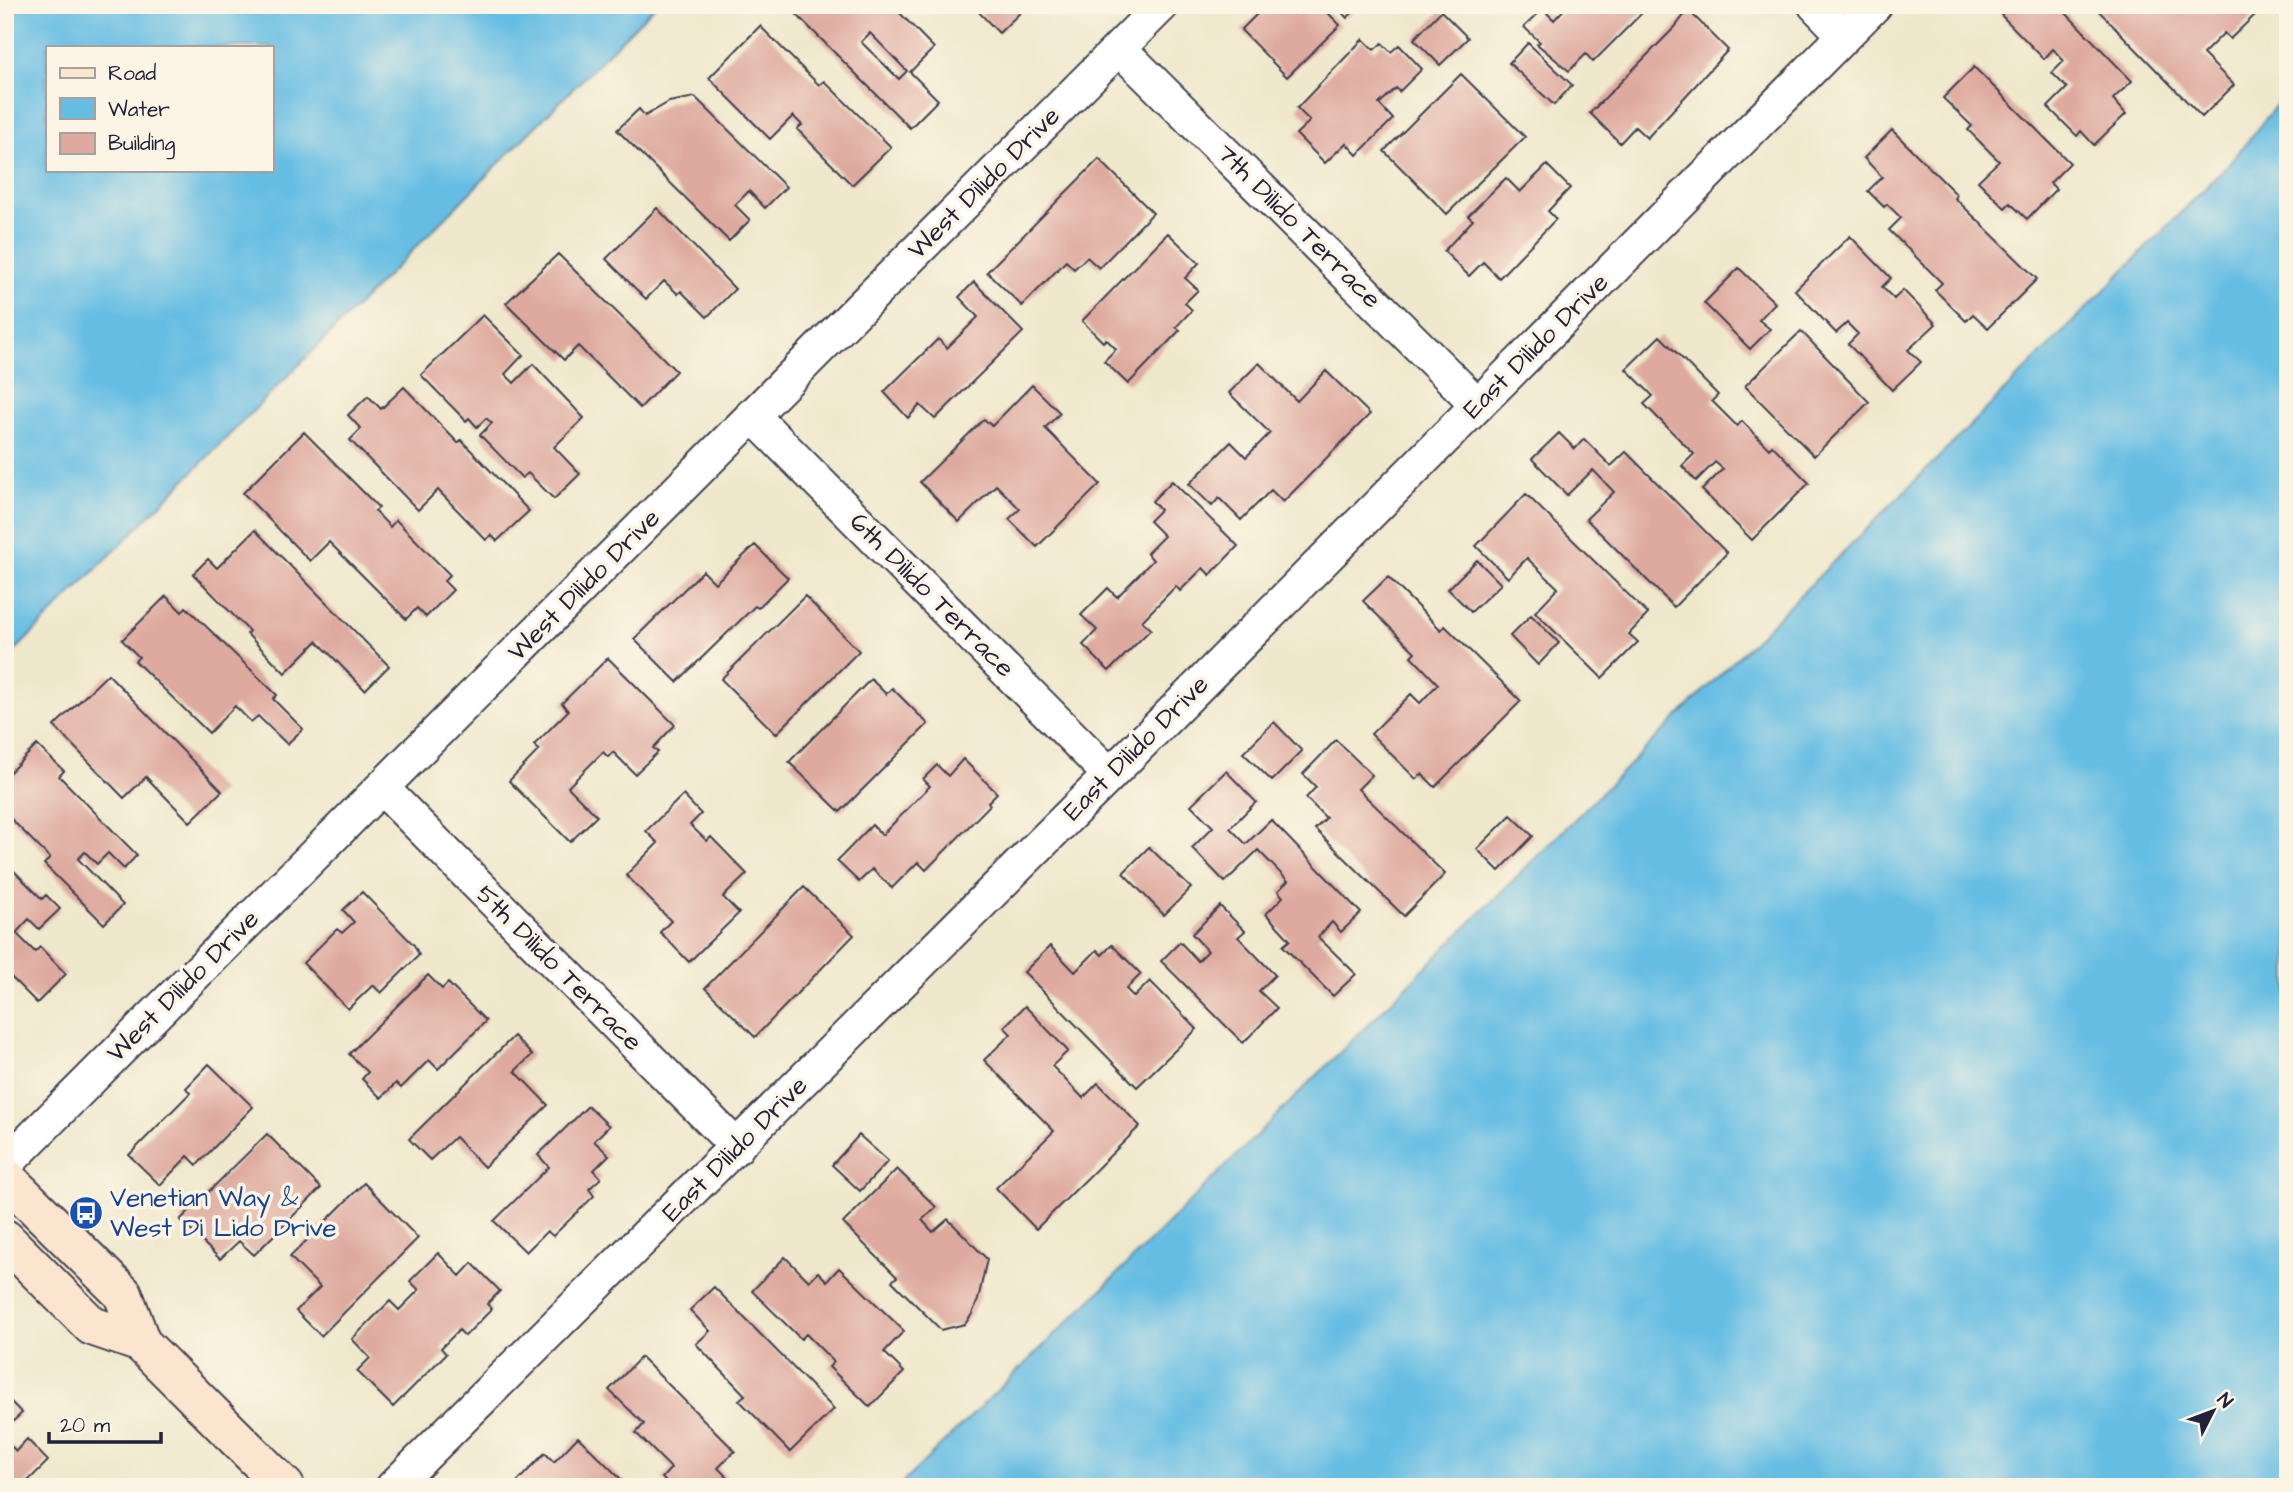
<svg xmlns="http://www.w3.org/2000/svg" width="2293" height="1492" font-family="'Architects Daughter',sans-serif">
  <style>
    .water { fill: #66bde3; stroke: #44708f; stroke-width: 2; fill-rule: evenodd }
    .building { fill: #deaa9f; fill-rule: evenodd }
    .lines { fill: none; stroke-linecap: round; stroke-linejoin: round }
    .minor-casing { stroke: #414051; stroke-width: 37 }
    .secondary-casing { stroke: #414051; stroke-width: 42 }
    .minor { stroke: #fff; stroke-width: 33 }
    .secondary { stroke: #fce5cf; stroke-width: 38 }
    .labels { text-anchor: middle; dominant-baseline: central; stroke-width: 7; stroke-linejoin: round; paint-order: stroke }
    .street-label { font-size: 26px; fill: #22223b; stroke: #fcf5e5 }
    .transit-label { font-size: 26px; fill: #164399; stroke: #fcf5e5; text-anchor: start }
  </style>
  <rect width="100%" height="100%" fill="#fcf5e5"/>
  <filter id="ink" filterUnits="userSpaceOnUse"><feTurbulence type="fractalNoise" baseFrequency=".0143" numOctaves="2"/><feDisplacementMap in="SourceGraphic" scale="14" xChannelSelector="R" yChannelSelector="G"/><feConvolveMatrix kernelMatrix="1 2 1 2 8 2 1 2 1" color-interpolation-filters="sRGB"/></filter>
  <filter id="wash" filterUnits="userSpaceOnUse"><feTurbulence type="fractalNoise" baseFrequency=".00686" numOctaves="4" result="noise"/><feDisplacementMap in="SourceGraphic" scale="28" xChannelSelector="R" yChannelSelector="G"/><feGaussianBlur stdDeviation="1.57" result="paint"/><feColorMatrix in="noise" values="0 0 0 0 0 0 0 0 0 0 0 0 0 0 0 0 0 1.4 0 .05"/><feComposite in="paint" operator="in"/></filter>
  <g filter="url(#wash)">
    <rect width="100%" height="100%" fill="#efe8cc"/>
    <path class="water" d="M5 5H656L5 661ZM47 47H271V170H47Z
      M2288 90V1487H898L1111 1280 1957 439 2231 162Z"/>
    <g id="blocks">
      <path class="building" d="M787 5H892L934 48 910 72 938 100 910 128ZM870 33 907 71 899 79 861 42Z
        M972 5H1028L999 33Z
        M1266 5H1285L1294 14 1303 5H1320L1340 25 1287 77 1241 30Z
        M1335 5H1360L1347 18Z
        M1568 5H1650L1593 62 1586 54 1569 71 1537 44 1540 42 1524 27 1543 9 1554 20Z
        M2010 5H2058L2132 81 2113 99 2126 114 2094 145 2081 131 2077 136 2048 107 2067 88 2052 73 2064 61 2053 49 2044 59 2001 15Z
        M2093 5H2251L2258 12 2230 39 2224 33 2203 54 2234 85 2202 117Z
        M1688 10 1728 50 1647 138 1635 127 1620 143 1590 113 1675 27Z
        M1441 11 1468 38 1440 65 1414 39Z
        M760 26 819 85 824 81 891 147 852 185 797 129 802 125 793 116 770 139 709 78Z
        M1363 39 1374 50 1382 43 1391 52 1399 45 1422 69 1399 92 1396 88 1379 104 1393 119 1357 155 1346 143 1325 163 1296 134 1310 121 1297 108Z
        M1528 43 1572 85 1554 105 1509 63Z
        M1974 67 2070 163 2050 183 2056 189 2027 219 2010 203 2005 208 1978 181 1999 161 1968 130 1972 126 1943 98Z
        M1461 74 1525 137 1447 214 1384 151Z
        M695 97 786 187 765 208 749 191 735 205 750 220 729 241 617 130 639 109 645 116 669 102Z
        M1892 130 1957 195 1955 198 2037 279 1988 328 1973 314 1966 321 1935 290 1942 283 1889 230 1901 218 1887 204 1884 207 1868 191 1882 177 1864 158Z
        M1099 159 1153 213 1099 268 1087 257 1074 269 1066 261 1022 306 987 272Z
        M1547 165 1570 188 1548 211 1556 219 1499 278 1483 262 1469 276 1444 251 1473 220 1468 216 1506 178 1520 192Z
        M657 208 735 289 707 317 681 291 678 294 664 281 646 299 606 259Z
        M1168 233 1199 263 1185 278 1198 290 1185 303 1192 310 1176 327 1180 330 1128 384 1104 361 1116 349 1106 339 1103 342 1082 321Z
        M1850 236 1891 278 1882 287 1894 299 1903 290 1936 324 1908 350 1921 362 1892 390 1848 344 1858 334 1847 323 1836 333 1795 290Z
        M558 254 676 371 640 408 578 346 564 360 506 303Z
        M1739 268 1775 303 1759 320 1770 329 1750 349 1704 303Z
        M974 282 1023 332 935 419 920 405 908 418 884 392 938 339 947 348 978 317 959 297Z
        M483 315 523 355 505 374 514 383 533 364 584 418 554 447 580 474 554 499 528 473 522 478 480 435 492 423 486 418 477 427 469 418 466 421 421 375Z
        M1801 331 1869 402 1814 456 1745 386Z
        M1660 336 1718 395 1712 401 1737 426 1742 421 1769 449 1772 445 1809 483 1752 540 1702 490 1723 469 1715 462 1696 481 1682 466 1694 454 1644 404 1653 396 1626 369Z
        M1259 363 1297 401 1326 371 1370 414 1283 502 1271 490 1241 520 1219 498 1212 506 1189 484 1231 442 1246 457 1270 433 1229 393Z
        M1032 385 1060 413 1045 428 1100 484 1037 547 1009 519 1020 509 996 485 959 522 920 482 984 419 992 426Z
        M404 387 458 443 461 440 529 511 497 541 491 535 486 540 438 490 418 510 350 440 361 429 348 415 368 396 381 409Z
        M304 432 379 508 375 511 390 527 396 520 450 575 444 581 453 590 426 617 417 608 406 619 329 542 310 561 243 493Z
        M1559 433 1575 449 1584 439 1611 466 1626 452 1727 553 1674 607 1586 519 1614 492 1593 470 1567 495 1532 459Z
        M1172 481 1238 546 1210 575 1203 568 1180 591 1176 586 1142 621 1151 629 1109 671 1083 645 1097 630 1081 615 1108 588 1117 597 1153 560 1147 553 1164 536 1149 521 1160 510 1152 501Z
        M1526 494 1648 614 1629 634 1638 642 1602 678 1535 612 1558 588 1527 558 1508 578 1476 546Z
        M255 530 389 666 365 690 317 641 285 673 247 634 249 631 193 574 208 559 217 568Z
        M755 545 788 578 758 608 755 606 677 682 634 639 703 571 715 583Z
        M1477 560 1501 584 1471 612 1448 589Z
        M1388 577 1441 630 1445 626 1521 701 1435 787 1422 774 1416 779 1371 734 1411 694 1420 703 1438 684 1411 656 1415 652 1363 601Z
        M166 596 182 612 186 607 277 695 273 699 303 729 287 744 258 716 251 722 235 706 209 733 135 661 139 657 122 640Z
        M805 596 859 651 776 734 721 679Z
        M1531 615 1559 643 1538 665 1510 636Z
        M608 658 675 725 653 748 658 752 635 774 613 752 608 757 603 752 568 787 597 816 570 842 509 781 539 750 534 745 568 711 562 703Z
        M108 674 222 791 190 822 146 777 124 798 54 726Z
        M871 679 886 694 892 688 928 724 840 812 789 762Z
        M1274 722 1302 751 1272 781 1243 753Z
        M1336 740 1372 775 1358 789 1445 874 1404 916 1315 829 1326 818 1306 798 1316 787 1303 774Z
        M37 745 64 771 59 776 137 855 124 869 108 853 97 864 85 852 78 859 123 905 104 924 44 864 50 858 9 817 5 821V777Z
        M963 759 997 793 988 802 990 805 926 870 918 862 892 888 872 869 859 882 837 861 872 825 882 835 930 786 923 779 937 765 948 776Z
        M1226 771 1256 802 1230 828 1246 844 1271 820 1361 913 1341 932 1332 922 1318 937 1356 974 1333 996 1283 946 1290 940 1266 914 1283 897 1278 891 1288 881 1258 850 1225 882 1192 848 1213 827 1191 805Z
        M683 795 701 814 690 825 707 841 711 837 747 874 723 897 739 913 689 962 660 932 671 921 626 875 658 843 646 831Z
        M1511 815 1533 836 1499 871 1477 849Z
        M1149 847 1191 888 1164 915 1123 873Z
        M5 862 42 899 46 895 60 909 39 929 29 919 16 933 35 952 40 947 66 974 37 1003 5 971Z
        M804 887 854 935 755 1037 705 988Z
        M362 892 414 945 419 955 381 993 373 985 348 1009 303 963 337 929 342 933 354 922 343 910Z
        M1220 906 1245 931 1238 937 1275 975 1259 991 1277 1008 1243 1043 1161 961 1180 942 1198 961 1208 951 1192 934Z
        M1112 945 1141 974 1126 989 1134 997 1150 981 1197 1029 1137 1087 1024 972 1050 946 1075 972 1097 950 1102 955Z
        M428 975 442 989 448 983 486 1021 438 1069 429 1060 401 1088 396 1083 381 1098 362 1079 368 1072 349 1054Z
        M1025 1006 1068 1051 1052 1066 1083 1098 1098 1083 1140 1126 1036 1229 996 1188 1054 1131 984 1060 1011 1034 1004 1027Z
        M514 1036 532 1055 515 1071 548 1105 484 1167 455 1137 430 1160 409 1139Z
        M209 1064 253 1107 197 1165 188 1156 160 1185 129 1155 190 1093 186 1088Z
        M588 1106 609 1126 594 1141 609 1155 594 1170 601 1178 589 1189 594 1196 553 1236 547 1231 526 1252 494 1221 549 1167 538 1155Z
        M267 1134 321 1188 254 1255 239 1241 220 1259 180 1220Z
        M859 1135 888 1161 860 1191 832 1165Z
        M897 1169 936 1207 922 1220 933 1232 948 1219 987 1259 978 1300 972 1314 965 1324 941 1330 892 1281 897 1277 843 1223Z
        M364 1183 418 1238 321 1336 296 1311 320 1287 290 1257Z
        M438 1253 460 1276 472 1263 500 1291 487 1304 492 1309 465 1336 459 1330 441 1348 446 1354 393 1407 357 1371 370 1358 352 1339 390 1301 399 1310 419 1290 410 1281Z
        M785 1257 809 1281 818 1272 827 1281 839 1268 904 1331 884 1352 904 1372 870 1407 829 1367 834 1362 806 1334 801 1339 752 1291Z
        M714 1287 834 1409 790 1452 739 1400 745 1395 696 1344 710 1331 690 1310Z
        M641 1357 735 1451 718 1468 727 1477 718 1487H671L662 1478 671 1468 636 1433 644 1424 609 1390Z
        M7 1398 22 1413 5 1429V1400Z
        M578 1437 629 1487 513 1486 545 1453 554 1462Z
        M27 1439 48 1461 22 1487H5V1440L16 1451Z"/>
    </g>
  </g>
  <g filter="url(#ink)">
    <use href="#blocks" fill-opacity="0" stroke="#414051" stroke-width="2"/>
    <g class="lines">
      <g class="minor-casing">
        <path id="minor" d="M1815 5 1844 35
          M1119 48 1478 405
          M752 415 1110 775
          M382 788 737 1147
          M5 1165 1162 5
          M393 1487 1110 775 1875 5"/>
      </g>
      <g class="secondary-casing">
        <path id="secondary" d="M5 1177 123 1294 141 1343 285 1487
          M5 1239 92 1326 141 1343"/>
      </g>
      <use href="#minor" class="minor"/>
      <use href="#secondary" class="secondary"/>
    </g>
  </g>
  <defs>
    <g id="bus-disc" transform="scale(1.75)"><circle r="9.5" fill="#1a4fb4" stroke="#fcf5e5"/><path d="M-5-6H5V4H4V6H2V4H-2V6H-4V4H-5ZM-3.5-4V0h7V-4ZM-3.5 1.2v1.5H-2V1.2ZM2 1.2v1.5H3.5V1.2Z" fill="#fff"/></g>
  </defs>
  <g fill-rule="evenodd">
    <use href="#bus-disc" x="86" y="1213"/>
  </g>
  <g class="labels">
    <g class="street-label">
      <text transform="translate(984 183) rotate(-45)">West Dilido Drive</text>
      <text transform="translate(1299 226) rotate(45)">7th Dilido Terrace</text>
      <text transform="translate(1536 346) rotate(-45)">East Dilido Drive</text>
      <text transform="translate(584 585) rotate(-45)">West Dilido Drive</text>
      <text transform="translate(932 595) rotate(45)">6th Dilido Terrace</text>
      <text transform="translate(1136 748) rotate(-45)">East Dilido Drive</text>
      <text transform="translate(559 968) rotate(45)">5th Dilido Terrace</text>
      <text transform="translate(183 986) rotate(-45)">West Dilido Drive</text>
      <text transform="translate(735 1149) rotate(-45)">East Dilido Drive</text>
    </g>
    <g class="transit-label">
      <text x="110" y="1198">Venetian Way &amp;<tspan x="110" dy="30">West Di Lido Drive</tspan></text>
    </g>
  </g>
  <rect width="2293" height="1492" fill="none" stroke="#fcf5e5" stroke-width="28"/>
  <rect x="46" y="46" width="228" height="126" fill="#fcf5e5" stroke="#a5a1a1" stroke-width="2"/>
  <rect x="60" y="68" width="35" height="10" fill="#fce5cf" stroke="#a5a1a1" stroke-width="2"/>
  <text x="108" y="80" font-size="21" fill="#22223b">Road</text>
  <rect x="60" y="98" width="35" height="21" fill="#66bde3" stroke="#a5a1a1" stroke-width="2"/>
  <text x="108" y="116" font-size="21" fill="#22223b">Water</text>
  <rect x="60" y="133" width="35" height="21" fill="#deaa9f" stroke="#a5a1a1" stroke-width="2"/>
  <text x="108" y="150" font-size="21" fill="#22223b">Building</text>
  <g transform="translate(2213 1411) rotate(48)" stroke="#fcf5e5" stroke-width="5" paint-order="stroke">
  <path d="M0-5L12 26L0 18L-12 26Z" fill="#22223b"/>
  <text y="-10" font-size="19" font-weight="bold" text-anchor="middle" fill="#22223b">N</text>
  </g>
  <path d="M49 1432v10h112v-10" fill="none" stroke="#22223b" stroke-width="3.5"/>
  <text x="60" y="1432" font-size="21" fill="#22223b" stroke="#fcf5e5" stroke-width="5" paint-order="stroke">20 m</text>
</svg>
